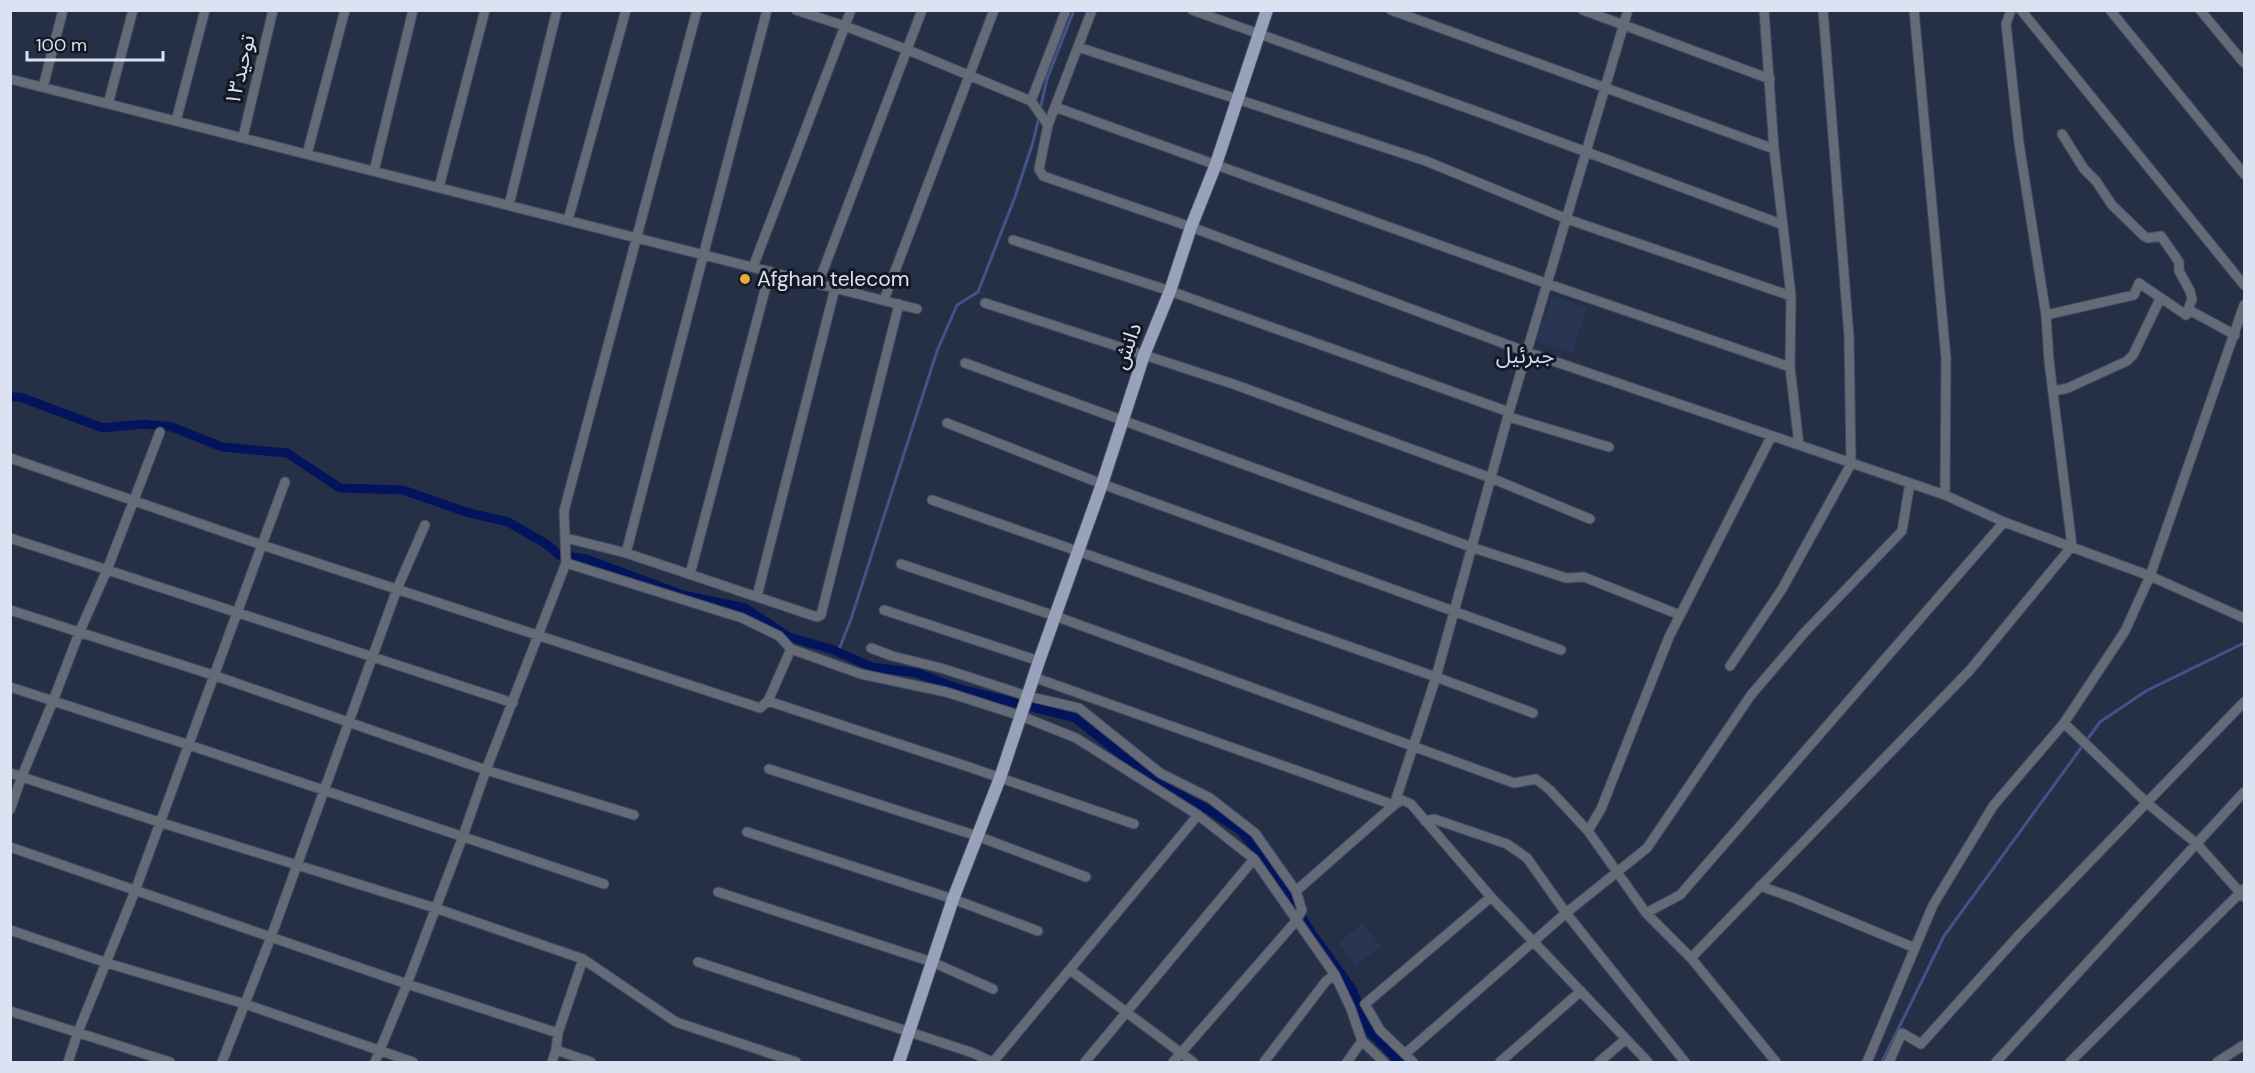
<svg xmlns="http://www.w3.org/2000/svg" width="2255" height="1073" font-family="'DM Sans','Noto Sans Arabic',sans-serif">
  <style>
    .built { fill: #293653 }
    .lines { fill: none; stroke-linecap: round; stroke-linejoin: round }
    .stream { stroke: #435288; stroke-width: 3 }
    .canal { stroke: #02145b; stroke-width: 9 }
    .minor-casing { stroke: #424c61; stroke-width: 11 }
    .major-casing { stroke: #424c61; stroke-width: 14 }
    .minor { stroke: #646a76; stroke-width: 9 }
    .major { stroke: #98a3bb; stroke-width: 12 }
    .poi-dot { fill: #e2af34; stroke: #131822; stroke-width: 2 }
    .labels { text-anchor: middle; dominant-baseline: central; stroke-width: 6; stroke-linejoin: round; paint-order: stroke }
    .street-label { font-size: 21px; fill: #dbe2f1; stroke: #131822 }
    .poi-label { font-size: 21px; fill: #dbe2f1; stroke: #131822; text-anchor: start }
    .neighbourhood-label { font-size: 22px; fill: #cbd9f7; stroke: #131822 }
  </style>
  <rect width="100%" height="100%" fill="#253046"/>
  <path class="built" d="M1552 296 1587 307 1572 353 1536 341Z
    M1362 923 1381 946 1356 966 1339 943Z"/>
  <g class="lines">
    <path class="stream" d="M1040 110 1047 79 1074 10
      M838 652 851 619 937 351 957 305 978 292 1015 197 1033 142 1039 117
      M1882 1062 1944 936 2100 722 2146 691 2244 643"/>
    <path class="canal" d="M10 397H20L103 428 144 424 172 427 222 447 287 453 340 488 403 490 466 512 508 522 548 545 559 555 586 559 683 595 745 608 789 637 831 649 872 667 917 673 957 688 1075 718 1157 783 1209 810 1241 831 1266 861 1309 929 1352 989 1370 1032 1400 1062"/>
    <g class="minor-casing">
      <path id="minor" d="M796 10 845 26 908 50 1031 101 1048 125
        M1092 10 1048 125 1039 169 1043 176 1191 227 1527 352 1945 495 2004 522 2150 576 2244 618
        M1192 10 1481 113 1781 224
        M1391 10 1774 149
        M1583 10 1770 79
        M1764 10 1774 149 1791 296 1790 367 1799 445
        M1914 10 1946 358 1945 495
        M2021 10 2244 285
        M2110 10 2244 174
        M2200 10 2244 63
        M1078 47 1426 161 1567 219 1791 296
        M10 79 917 309
        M43 87 63 10
        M1031 101 1066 10
        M108 104 133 10
        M1055 107 1548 284 1790 367
        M176 121 205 10
        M2062 134 2084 169 2096 181 2112 205 2144 236 2148 238 2161 236 2179 262V271L2190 291 2192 299 2186 315
        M243 137 273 10
        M307 154 345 10
        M374 171 413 10
        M439 187 485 10
        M509 205 557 10
        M568 220 626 10
        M1013 240 1170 291 1509 412
        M753 267 851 10
        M818 284 922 10
        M884 300 994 10
        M985 303 1233 384 1491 478 1590 519
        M2046 315 2134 295 2139 283 2186 315 2191 311 2235 335
        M965 363 1471 547 1566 578 1584 577 1680 615
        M2054 391 2068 388 2127 361 2133 355 2160 299
        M1509 417 1609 447
        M947 423 1102 484 1561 650
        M10 458 262 545 760 708 768 701 791 649
        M932 500 1436 677 1533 713
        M10 538 513 703
        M566 538 626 553 817 617 821 615 899 304
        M626 553 767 10
        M566 563 742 618 779 636 791 649 861 674 946 692 1021 716 1076 738 1198 815 1254 859 1335 975 1351 1009 1362 1041 1384 1062
        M901 564 1055 616 1514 783 1536 779 1550 790 1588 831 1646 913 1691 958 1776 1062
        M690 574 770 271
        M757 596 835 288
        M10 610 213 675 486 770 634 815
        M884 610 1039 661
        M871 648 892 656 941 668 1027 696 1079 708 1160 773 1210 798 1255 833 1296 891 1302 910 1296 921 1173 1062
        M1730 666 1782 589 1851 464 1849 336 1823 10
        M1033 677 1394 805 1402 800 1411 804 1491 897 1648 1062
        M10 687 189 745 604 884
        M768 701 969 767 1134 824
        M2064 723 2147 803 2197 844 2244 897
        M769 769 977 836 1086 877
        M10 773 159 822 435 908 583 959 676 1022 796 1062
        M10 810 22 776 53 701 79 633 107 570 160 432
        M1425 821 1434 819 1507 844 1527 858 1566 913 1685 1062
        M1588 831 1601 809 1669 637 1771 437
        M747 832 953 899 1038 931
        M10 847 407 984 558 1033
        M1760 886 1794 898 1915 948
        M1296 891 1394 805 1436 677 1509 412 1628 10
        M718 892 932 962 993 989
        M1646 913 1680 895 2004 522
        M10 930 107 963 245 1004 413 1062
        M1691 958 1970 670 2072 546 2049 361 2046 315 2019 143 2006 24 2011 10
        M698 962 973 1053 992 1062
        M1070 970 1193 1062
        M10 1011 170 1062
        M556 1050 591 1062
        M1405 1054 1380 1030 1365 1004 1491 897
        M68 1062 78 1032 135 891 285 482
        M222 1062 271 937 397 589 425 525
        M375 1062 407 984 463 836 486 770 566 563 564 511 697 10
        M552 1062 556 1050 558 1033 583 959
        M993 1062 1198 815
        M1085 1062 1254 859
        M1264 1062 1326 981 1335 975
        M1347 1062 1362 1041
        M1413 1062 1405 1054 1566 913 1647 848 1751 695 1804 633 1902 531 1910 483
        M1500 1062 1581 991
        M1599 1062 1626 1039
        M1867 1062 1933 905 1993 806 2064 723 2125 631 2150 576 2244 305
        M1889 1062 1902 1033 1921 1044 2018 936 2244 702
        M1996 1062 2244 792
        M2070 1062 2244 889
        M2217 1062 2244 1045"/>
    </g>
    <g class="major-casing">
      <path id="major" d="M899 1062 953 899 1000 778 1039 661 1102 484 1144 355 1170 291 1191 227 1216 164 1267 10"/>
    </g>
    <use href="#minor" class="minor"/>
    <use href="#major" class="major"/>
  </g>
  <circle class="poi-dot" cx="745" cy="279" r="6"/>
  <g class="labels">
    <g class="street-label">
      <text transform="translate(240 70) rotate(-77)">توحید۱۳</text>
      <text transform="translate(1127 346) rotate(-70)">دانش</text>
    </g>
    <g class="poi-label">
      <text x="757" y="279">Afghan telecom</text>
    </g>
    <g class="neighbourhood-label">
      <text x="1525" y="355">جبرئیل</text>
    </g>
  </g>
  <rect width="2255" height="1073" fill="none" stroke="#dbe2f1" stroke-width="24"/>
  <path d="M27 51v9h136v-9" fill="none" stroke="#dbe2f1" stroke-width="3"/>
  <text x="36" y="51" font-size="18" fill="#dbe2f1" stroke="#131822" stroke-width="4.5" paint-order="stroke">100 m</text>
</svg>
